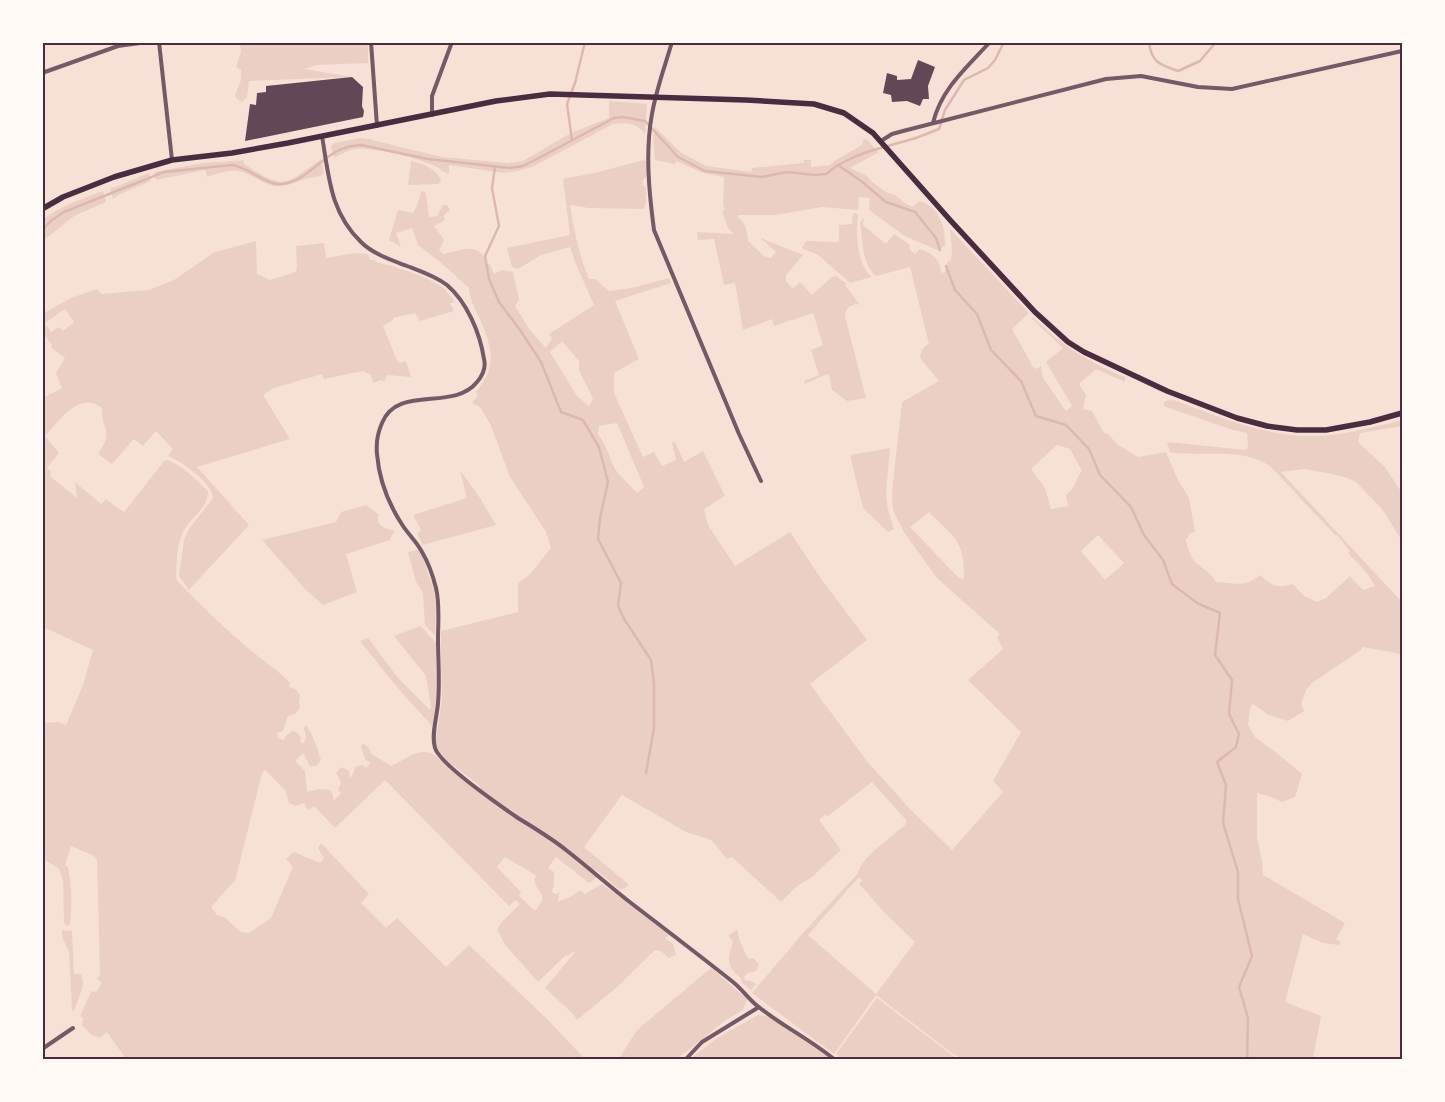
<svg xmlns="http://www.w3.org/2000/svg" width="1445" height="1102" font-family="'Public Sans',sans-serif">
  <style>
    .green { fill: #ebcfc5; fill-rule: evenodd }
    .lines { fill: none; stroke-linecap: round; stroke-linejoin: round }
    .stream { stroke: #dcb8b0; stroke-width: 2.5 }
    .building { fill: #644757 }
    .minor { stroke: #755966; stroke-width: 4 }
    .secondary { stroke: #4a2c40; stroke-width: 5.5 }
    .neatline { fill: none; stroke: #4a2c40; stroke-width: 2 }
  </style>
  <rect width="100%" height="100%" fill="#f7e1d7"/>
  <path class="green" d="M208 42 368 43V63L316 65 305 69 352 77 249 81 247 97 242 102 237 99 235 95 241 80V70L236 67 241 52 240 43Z
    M609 101 647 104 645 134C638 123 625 122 613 124L532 167 518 171 504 173 449 165V174C443 172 440 169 435 166 418 158 374 147 355 149 348 150 340 155 334 158L331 147 334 143 360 138 372 139V140L442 157 508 163 523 161 571 133 609 118Z
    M655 127 680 152 706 166 751 172 752 168 804 163V160H811V167L830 165C839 156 853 152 862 144L863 140 866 139 879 152 850 168 867 176 872 182 886 192 897 196 903 202 912 207 919 201C939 206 946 227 945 246L937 250 905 236 869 210 870 198 859 197 858 210 822 207 775 215H739L737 216C745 222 748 231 748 241L764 256 771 258 776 252 761 239V238L803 255 786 275V281L793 289 800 282 812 295 832 277 836 276 847 284 845 285 860 305 856 304C849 306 846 308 845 316L866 398 847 401 832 390 829 375 827 374 805 384 804 381 819 375 811 350 823 345 813 313 774 326 772 319 743 330 735 283 724 285 714 239 698 240 697 232 734 234 728 228 722 212 725 210 723 205 724 177 703 173 676 161 675 164 655 160 653 139Z
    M321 159 324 174C318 178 308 177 303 180 282 187 276 190 255 178 250 175 244 172 238 171 228 170 216 174 207 177L205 170 156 180 154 172 203 163 244 160 243 163C285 190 282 187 321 159Z
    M644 160 646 161 647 176 643 180V185L646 188V202L644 209 588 208 570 205C574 231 579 255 589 279H595L609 291 631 288 669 278 671 283 615 301 639 359 614 373V393L643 457 654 452 662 466 676 460 672 443 675 442 684 462 703 451 725 496 704 509 708 525 735 566 790 532 822 580 867 640 810 684 866 760 910 809 952 850 1003 792 993 781 1021 732 968 680 1003 649 997 637 1000 634 937 578 931 570 904 532 894 513 892 502 893 498 892 497C894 465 899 434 902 402L939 381 920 358C921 351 922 347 929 344L910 267 876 276C861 263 863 241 860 222L864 218 863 225 886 244 894 234 909 244 910 250 915 254 920 249C932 254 941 259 941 273L945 272 948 261 951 260 952 250 950 229 952 231 1028 312 1027 315 1012 329 1033 367 1037 369 1041 366 1043 378 1066 411 1072 406 1046 362 1063 348 1031 318 1033 317C1063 346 1086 361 1125 377V382L1096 369 1079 384 1086 395 1083 409 1092 411 1104 433 1108 434 1118 445 1138 457 1166 452 1178 480 1189 498 1195 532 1190 533 1186 540C1188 549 1191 560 1199 565 1206 571 1211 573 1216 582 1235 583 1245 588 1260 575 1272 587 1278 588 1293 584L1304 596 1317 602 1326 598 1350 576 1363 590 1375 586 1367 573 1348 553 1350 551 1337 535 1336 536 1270 466C1248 451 1218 454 1193 454 1186 453 1177 454 1170 452L1167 442 1246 450 1248 447 1247 433 1233 430 1163 406 1165 401 1174 400C1225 419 1274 441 1331 435 1355 432 1379 426 1402 420V426L1360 433 1358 442 1385 467 1402 493V541L1382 509 1355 481 1341 476 1305 469 1281 472 1402 602V655L1391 652 1362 647 1361 650 1312 683 1306 690 1301 704 1304 711 1288 721 1269 715 1253 704 1250 708 1248 725 1255 737 1273 750 1302 774 1295 797 1282 802 1271 797 1257 793V837L1262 861 1263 875 1345 923 1336 939 1341 942 1339 945 1323 943 1303 934 1285 1002 1321 1016 1313 1059H964L953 1054 876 995 834 1054 752 993 803 933 858 873C860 858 894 835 906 824V820L872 782 828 816 825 814 819 820 841 850 812 877 797 886 781 902 732 857 727 859 711 840 686 832 622 795 584 847 628 884 627 887 620 890 595 869 597 877 589 883 556 857 548 868 554 872V885L552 892 555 894 559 893 558 902 572 896 580 890 585 894 602 884 686 946 685 948 669 935 665 938 673 944 676 955 669 958 661 951 655 950 616 988 577 1020 574 1015 545 988 575 952 574 951 568 956 566 955 538 982 505 945 497 930 501 923 520 904 515 900 509 906 385 780 335 828 314 806 309 810 307 809 304 803 296 806 289 803 285 790 265 770 262 773 235 881C226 888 220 899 211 907L217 915 224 917 241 932 249 933 271 918 293 867 286 859 294 852 320 863 324 858 318 848 321 843 369 894 361 903 386 928 397 918 446 967 469 945 546 1018 585 1059H126L107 1032 100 1038 92 1035 82 1025 83 1018 80 1016 90 994 92 991 96 992 102 983 97 978 100 975 97 859 94 856 71 846 65 865 68 867C72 886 72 906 70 925L66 926 64 922 63 880 59 869 43 859V723L58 722 66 725 83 685 93 650 43 627V398L62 388 56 373 65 358 51 347 52 345 43 333 42 314 71 298 97 289 101 294 149 290 174 280 212 254V253L256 241 257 274 270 280 296 272 297 266 296 246 324 243 326 258 355 253 368 254 370 260H375L376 262C396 267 425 275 442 287 447 291 451 297 455 302L450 303 454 311 420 321 415 313 393 318V320L383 326 398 363 406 361 411 377 387 375 384 382 382 380 373 383 371 375 363 371 324 379 322 374 274 388 263 395 290 439 197 467 249 525 189 590 179 576 184 540 189 529 213 498C212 482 182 462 168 456L173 449 156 431 143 446 134 439 112 464 98 454C115 429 101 431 102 408 80 390 59 421 45 436L59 453 47 468 51 471 50 476 77 498 75 482 101 504 106 499 124 512 165 460C181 462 196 481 208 491 208 510 192 515 184 530 176 545 177 561 176 577L178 582C199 603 220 624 243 644 259 658 275 667 290 683L289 687 295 689 300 695 299 703 300 707C297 713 295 715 288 716L283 731 277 733V738L284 740 285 737 292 731 297 732 301 737 300 742 304 743 306 738 304 728 306 725C314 737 317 747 321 760L316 766H310L303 753 295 761 305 771 307 792 318 789 331 790 334 800 341 793 338 790 341 782 336 773 341 767 349 771 350 778 352 776 356 766 363 765 366 768 370 763 365 759 361 746 363 743 368 747 372 754 391 766C406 760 416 747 433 754L479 790 480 786 445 759 435 747 442 698 441 666V631L518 612V583L530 574 551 548 546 532 510 477 491 426 481 408 472 403 478 395 476 392C499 365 491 344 478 315 474 306 469 298 469 288L440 262 418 245 412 228 396 233 401 247 389 240 398 210 413 213 417 206 421 192 424 191 426 193 429 217 437 216 443 205H447L450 210 444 215 445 220 434 226 444 240 439 250 443 254C457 251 482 241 485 262L490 265 494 274 502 270 513 272 519 299 515 306 530 330 546 348 552 338 549 334 594 305 575 262 570 247 541 255 518 269 512 267 507 248 570 235 563 179 594 173ZM65 309 74 322 63 331 59 327 51 332 45 323ZM562 341 579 361V370L593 399 589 406 577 396 550 352ZM617 423 644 487 637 493C631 486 624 480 618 473 610 463 608 446 598 434L599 426ZM1057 445 1070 449 1082 471C1075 478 1077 487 1066 495L1068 506 1051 509 1045 488 1031 469ZM929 512C954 538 965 540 964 579L959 578 953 572 910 527ZM1098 535 1124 563 1105 580 1081 551ZM505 857 537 876 534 879 536 886 542 895V901L535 911 519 896 521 892 497 867ZM859 877 862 880 859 884 885 913 915 942 876 994 808 935Z
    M411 161C421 163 440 170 441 182L438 184 408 185Z
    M149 173 151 181 118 195 113 199 110 189Z
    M103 191 106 202 74 216 43 241V219C61 206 81 199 103 191Z
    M853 213 858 214C856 233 856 264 872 277L850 283 818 255 802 248 806 241 839 242V225L852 224Z
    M890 448 886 494 888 510 894 529 888 532 863 508 850 455Z
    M460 470 480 498 496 525 423 545 417 534 421 530 413 515 467 498Z
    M366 505 378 514C376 528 387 528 395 531L391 537 390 540 346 554 357 592 323 605 305 589 262 540 336 522 341 512Z
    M418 550 421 553 434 591 436 609 435 635 425 625 423 593 416 582 408 552Z
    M421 626 436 643 437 699 432 726 396 686 360 641 368 638 399 679 429 709 431 708 426 676 394 636Z
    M737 929 740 941 748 959 753 958 759 964 756 971 748 973 744 977 745 980 751 981 756 984 751 990 742 983 741 978C725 967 728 957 733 942L729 936Z
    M62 930 72 931 74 974H81L83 982 82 989 74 1011 72 1010 69 952 62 937Z
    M711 968 747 999 743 1010 726 1020 677 1059 622 1060 620 1057 637 1030Z
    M877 998 953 1056 960 1059H842L836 1054Z
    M758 1015 770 1017 827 1056 824 1060H689L717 1038Z"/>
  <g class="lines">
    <path class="stream" d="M1149 42C1151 62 1160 65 1178 71L1200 61 1216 42
      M572 140 567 104 575 83 585 42
      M838 165 861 181 886 202 915 212 936 238 940 250
      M495 167 492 188 499 226 485 256 489 279 499 302 520 330 541 362 561 412 583 420 599 447 608 482 600 518 598 539 621 583 618 606 624 619 651 660 654 683V728L646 773
      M42 230 52 220 64 212 164 172 232 165C249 167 266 186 282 184 312 181 326 145 361 145L428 159 510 168 523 166 535 160 614 118 623 117 645 121 678 157 705 171 762 177 787 172 814 175 826 174 838 165 854 157 870 151 916 138 939 129 945 110 964 80 988 68 995 60 1004 42
      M946 266 955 290 977 314 991 350 1021 381 1036 416 1066 425 1089 449 1100 475 1131 507 1144 535 1163 560 1172 584 1197 603 1220 613 1215 655 1232 680 1229 714 1239 734 1236 747 1217 762 1226 785 1223 823 1238 872V899L1252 956 1239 987 1248 1018 1247 1060"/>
  </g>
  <path class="building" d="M918 60 935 67 928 86 929 99H923L920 106 907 101 892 102 891 95 883 93 887 73 897 76V80L911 79Z
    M352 77 363 87 362 106 364 111 363 117 245 141 250 104 256 105 257 93 266 92V86Z"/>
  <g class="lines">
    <path class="minor" d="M159 42 172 160
      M371 42 377 126
      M672 42C665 66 656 90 652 114 645 152 649 192 654 230L739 434 761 481
      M42 73 118 46 147 42
      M432 115V96L452 42
      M933 123C941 89 967 67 990 42
      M322 136C329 177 330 212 361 242 373 254 391 260 407 266 420 271 435 276 447 285 467 302 480 333 484 359 486 367 483 375 477 382 453 412 398 384 382 423 378 432 376 444 377 454 379 479 389 505 403 526 409 535 417 542 422 552 428 562 433 576 436 588 440 604 438 623 438 639 438 660 440 682 438 703 437 717 431 735 435 748 440 764 502 807 518 818 534 828 551 838 566 850 588 867 609 886 631 903 665 929 699 955 733 982 743 990 750 1001 760 1008 784 1027 811 1040 835 1060
      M881 141 892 134 903 131 1106 79 1141 76 1198 87 1232 89 1402 51
      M42 1049 73 1028
      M685 1060 702 1042 759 1007"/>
    <path class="secondary" d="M42 209 63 197 114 177 172 160 232 153 288 143 496 101 550 94 746 100 814 104 844 113 873 133 951 221 1035 312 1068 342 1084 352 1167 391 1237 418 1267 426 1297 430H1326L1370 422 1402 413"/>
  </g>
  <rect width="1445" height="1102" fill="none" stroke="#fffaf5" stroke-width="88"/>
  <rect x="44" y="44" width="1357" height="1014" class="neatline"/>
</svg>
